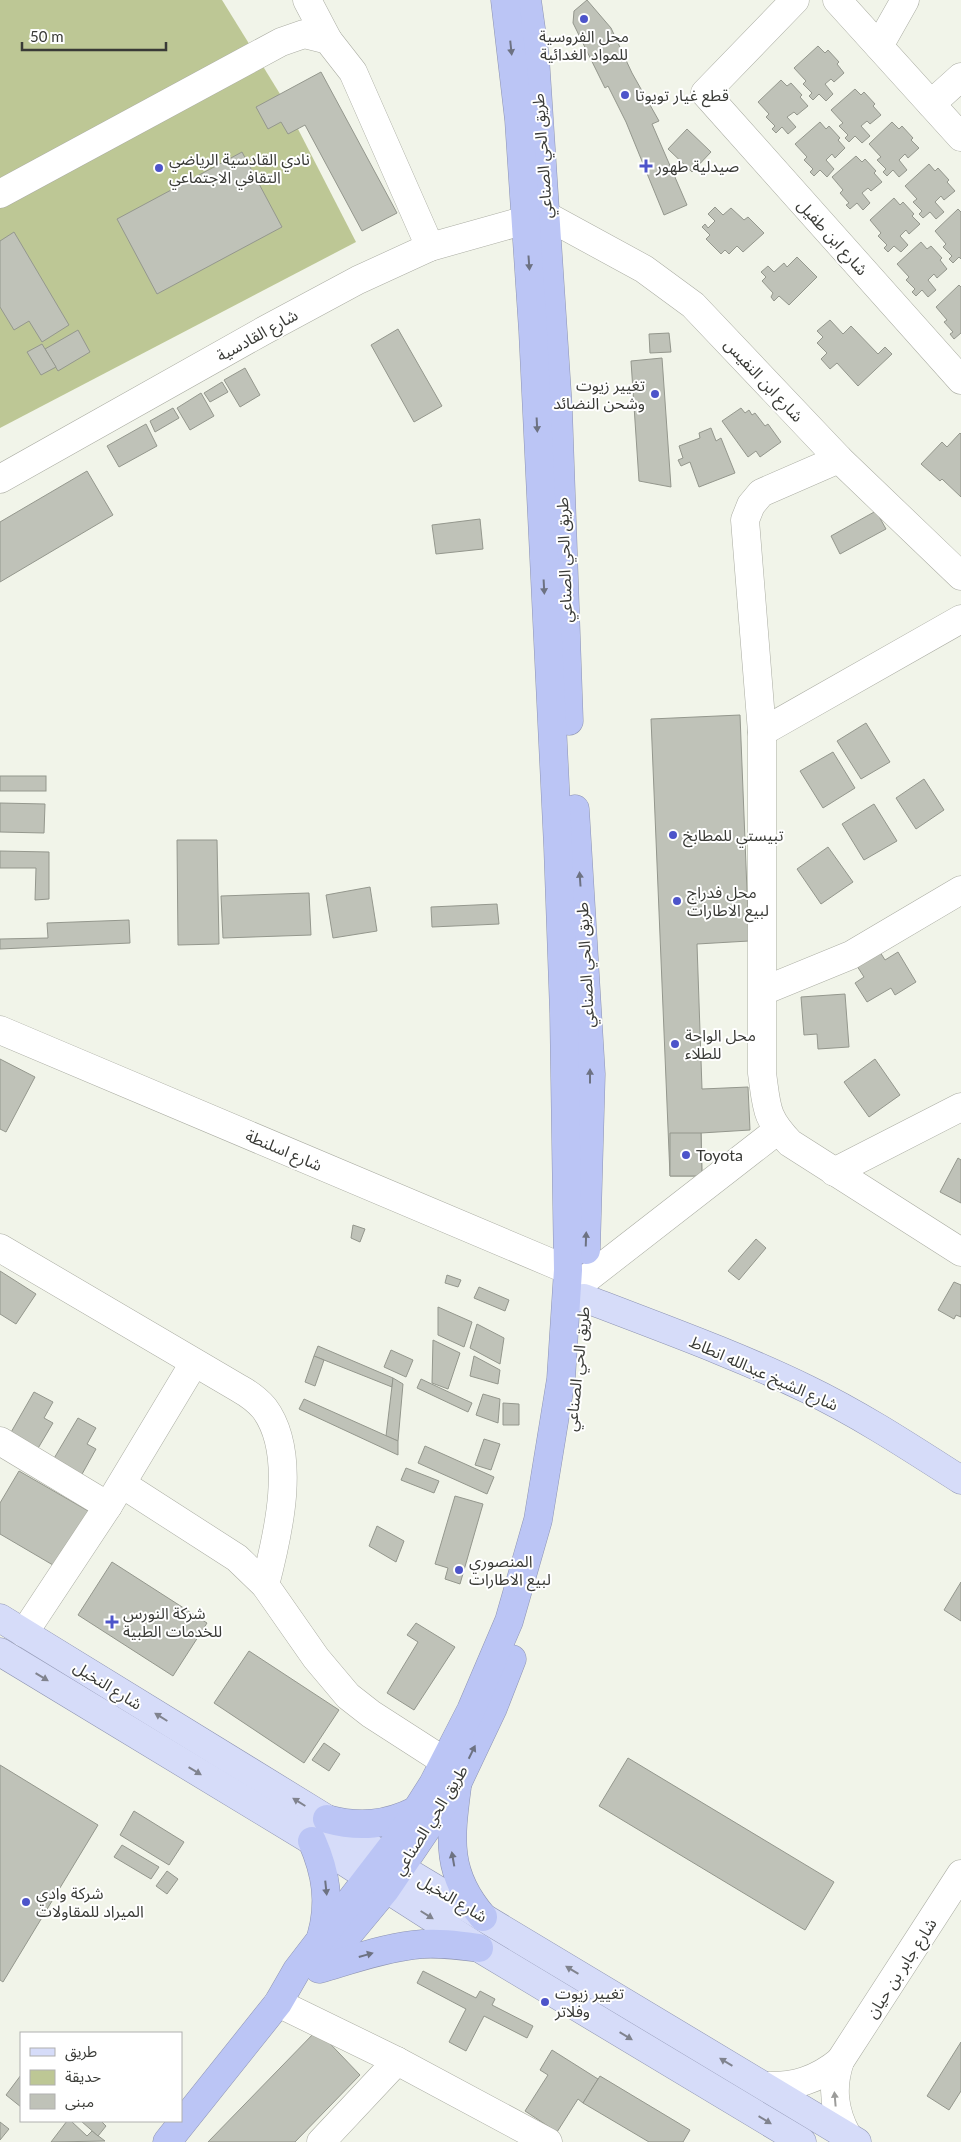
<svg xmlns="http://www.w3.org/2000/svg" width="961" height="2142" viewBox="0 0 961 2142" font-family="Lato,'Noto Sans Arabic',sans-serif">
  <rect width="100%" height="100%" fill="#f1f4e9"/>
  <polygon fill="#bdc795" points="0,0 222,0 280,94 356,242 0,428"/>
  <g fill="#bfc2b8" stroke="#94978d">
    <polygon points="587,0 611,28 632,73 659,121 652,124 687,205 664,215 626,122 608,86 605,88 573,23 574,11"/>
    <polygon points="818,46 825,53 828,50 839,62 837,64 844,73 834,82 831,79 825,84 833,94 826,101 819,94 813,100 809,96 812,93 803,84 806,81 794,68"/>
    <polygon points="321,72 397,213 362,231 305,125 288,134 281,122 268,129 256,107"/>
    <polygon points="781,80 787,86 791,83 802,95 800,97 808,106 797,115 794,112 787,117 796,127 788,134 782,127 776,133 772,129 775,126 766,117 769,114 758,102"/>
    <polygon points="855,89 861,95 864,92 875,104 873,106 881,115 870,124 867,121 861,126 870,136 862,143 855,136 849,142 845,138 848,135 839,126 843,123 831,110"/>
    <polygon points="820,122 826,129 829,126 840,138 838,140 845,148 835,158 832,154 826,160 834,169 827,177 820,170 814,176 810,172 813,169 804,160 807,157 795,144"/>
    <polygon points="892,122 899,129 902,126 913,138 911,140 919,148 908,158 905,154 899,160 907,170 899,177 893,170 887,176 883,172 886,169 877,160 881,157 869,144"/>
    <polygon points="687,129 711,152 692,172 668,149"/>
    <polygon points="242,152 282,227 157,294 117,219"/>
    <polygon points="856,156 862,162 865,159 876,171 874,173 882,182 871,191 868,188 862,193 870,203 863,210 857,203 850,209 846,205 849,203 840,193 843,190 832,177"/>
    <polygon points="929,164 935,171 938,168 949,180 947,182 955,191 944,200 941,196 935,202 944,212 936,219 930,212 923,218 919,214 922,211 913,202 917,199 905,186"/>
    <polygon points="894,198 900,205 903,202 914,214 912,216 920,224 909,234 906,230 900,236 908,245 901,252 894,246 888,252 884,248 887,245 878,236 881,233 870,220"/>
    <polygon points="715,207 723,215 731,208 744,220 748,217 764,233 743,252 737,246 729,254 725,250 721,254 706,239 710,235 702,227 705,224 708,228 715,221 708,214"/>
    <polygon points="958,209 961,212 961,259 959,257 953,263 949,259 952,256 943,247 946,244 935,231"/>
    <polygon points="14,232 69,325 42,342 29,321 14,330 0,307 0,241"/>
    <polygon points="921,242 927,249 931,246 942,258 940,260 947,269 937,278 934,274 928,280 936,290 928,297 922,290 916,296 912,292 915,289 906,280 909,277 897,264"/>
    <polygon points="797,257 817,277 789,305 779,296 774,301 771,297 773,293 762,281 766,277 761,272 768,266 774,272 784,263 787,267"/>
    <polygon points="959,285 961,287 961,333 954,339 950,334 953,332 944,322 947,320 936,307"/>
    <polygon points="830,320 843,334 851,326 878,354 885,347 892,354 858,386 837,363 830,369 821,359 827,353 817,343 823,337 817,331"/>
    <polygon points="398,329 442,406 414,422 371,345"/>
    <polygon points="78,330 90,352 58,371 45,349"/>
    <polygon points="669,333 671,352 650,353 649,334"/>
    <polygon points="42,344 56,367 41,375 27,352"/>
    <polygon points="662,358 671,487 639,481 631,361"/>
    <polygon points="245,368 260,395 240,407 224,380"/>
    <polygon points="222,382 228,392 210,402 204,393"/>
    <polygon points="201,393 214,416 190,430 177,408"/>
    <polygon points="173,408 179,418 155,432 150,421"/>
    <polygon points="741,408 745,413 749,410 752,415 755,413 765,426 768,424 781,442 760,457 756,451 748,457 722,421"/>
    <polygon points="146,424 157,446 119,467 107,446"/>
    <polygon points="711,428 716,441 721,438 735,473 699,487 690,462 681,466 678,460 683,458 679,446 700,438 699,433"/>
    <polygon points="960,433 961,434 961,497 942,479 940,481 921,464 942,442 947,447"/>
    <polygon points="87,471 113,515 0,582 0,522"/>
    <polygon points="876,511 886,529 840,554 831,536"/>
    <polygon points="480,519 483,549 436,554 432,525"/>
    <polygon points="740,715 749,941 697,944 702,1089 748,1087 750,1130 701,1133 702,1176 670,1176 651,719"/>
    <polygon points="866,723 890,762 861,779 837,741"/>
    <polygon points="833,752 855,788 823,808 800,771"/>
    <rect x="0" y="776" width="46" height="15"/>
    <polygon points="924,779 944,810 916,829 896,798"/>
    <polygon points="0,803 45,804 44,833 0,832"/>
    <polygon points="874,804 897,841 864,860 842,824"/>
    <polygon points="177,840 217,840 219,944 178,945"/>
    <polygon points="828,847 853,882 821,904 797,869"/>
    <polygon points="0,851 49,852 49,899 35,900 36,868 0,868"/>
    <polygon points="370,887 377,931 333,938 326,895"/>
    <polygon points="309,893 311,935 223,938 221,896"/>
    <polygon points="497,904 499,924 432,927 431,907"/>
    <polygon points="129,920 130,943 0,949 0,939 48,938 47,923"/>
    <polygon points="880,952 885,960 898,952 916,982 895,995 891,988 867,1002 855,983 864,977 857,966"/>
    <polygon points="845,994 849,1047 818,1049 817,1034 804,1035 801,997"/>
    <polygon points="0,1059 35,1077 6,1132 0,1129"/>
    <polygon points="875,1059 900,1095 869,1117 844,1082"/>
    <polygon points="670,1133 701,1133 702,1176 670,1176"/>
    <polygon points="958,1158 961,1160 961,1203 940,1192"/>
    <polygon points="353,1225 365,1229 360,1242 351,1238"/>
    <polygon points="756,1239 766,1248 739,1280 728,1271"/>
    <polygon points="0,1271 36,1294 16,1324 0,1314"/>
    <polygon points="447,1275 461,1280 458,1287 445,1283"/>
    <polygon points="954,1282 961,1285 961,1317 956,1315 954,1319 938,1310"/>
    <polygon points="479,1287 509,1300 505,1311 474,1298"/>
    <polygon points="438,1307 472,1322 464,1347 438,1335"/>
    <polygon points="477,1324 504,1338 500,1364 470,1348"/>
    <polygon points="433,1340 460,1353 448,1389 432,1383"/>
    <polygon points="318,1346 393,1378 392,1387 314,1356"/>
    <polygon points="391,1350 413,1360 406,1377 384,1367"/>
    <polygon points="314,1356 324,1360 315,1386 305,1382"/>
    <polygon points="474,1356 500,1370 498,1384 470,1376"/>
    <polygon points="393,1378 403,1384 398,1441 386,1436"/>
    <polygon points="421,1379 472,1403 468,1412 417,1388"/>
    <polygon points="34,1392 53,1402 44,1418 53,1423 37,1450 10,1434"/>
    <polygon points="483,1394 500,1399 498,1423 476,1415"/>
    <polygon points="304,1399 398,1441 398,1455 299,1409"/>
    <polygon points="503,1403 519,1404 519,1425 503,1425"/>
    <polygon points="78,1418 96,1428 87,1444 96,1449 81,1476 53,1460"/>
    <polygon points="484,1439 500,1444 491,1470 475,1465"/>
    <polygon points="425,1446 494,1477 487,1494 418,1463"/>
    <polygon points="406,1468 439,1481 434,1493 401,1480"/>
    <polygon points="19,1471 90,1512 58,1568 0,1534 0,1503"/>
    <polygon points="455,1496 483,1504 460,1584 445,1579 448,1568 435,1564"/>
    <polygon points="377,1526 404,1541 396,1562 369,1546"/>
    <polygon points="112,1562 207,1623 173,1676 78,1615"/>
    <polygon points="961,1582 961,1621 944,1610"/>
    <polygon points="416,1623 455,1647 414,1710 387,1693 418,1642 407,1635"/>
    <polygon points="249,1651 339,1710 304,1763 214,1703"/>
    <polygon points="324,1743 340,1754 329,1771 312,1760"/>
    <polygon points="628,1758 834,1882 805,1930 599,1806"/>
    <polygon points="0,1765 98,1825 3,1982 0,1980"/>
    <polygon points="134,1811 184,1842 169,1865 120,1835"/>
    <polygon points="122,1845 159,1867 151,1879 114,1857"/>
    <polygon points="167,1871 178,1879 167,1894 156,1886"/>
    <polygon points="423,1971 476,1998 480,1991 495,1999 492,2005 533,2026 527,2038 484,2016 466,2051 449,2042 466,2009 417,1983"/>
    <polygon points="317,2030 360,2075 295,2142 208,2142"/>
    <polygon points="961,2042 961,2091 949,2110 927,2096"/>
    <polygon points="552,2050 598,2079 583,2103 578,2099 557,2132 525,2111 548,2075 540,2070"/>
    <polygon points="21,2075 21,2107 6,2095"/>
    <polygon points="600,2076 690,2130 683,2142 649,2142 583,2103"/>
    <polygon points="67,2121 71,2121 87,2136 92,2131 105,2141 51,2142"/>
    <polygon points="81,2121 101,2121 106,2126 98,2136"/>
    <polygon points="0,2122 9,2129 0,2140"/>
  </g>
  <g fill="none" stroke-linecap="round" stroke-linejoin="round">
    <g stroke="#abada3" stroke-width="29">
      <g id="minor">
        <polyline points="307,0 328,40"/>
        <polyline points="795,0 705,93 961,380"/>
        <polyline points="837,0 961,137"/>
        <polyline points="879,46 905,0"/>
        <polyline points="931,104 961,77"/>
        <polyline points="0,194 281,42 304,34 328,40 353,72 430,247"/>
        <polyline points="545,215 644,269 693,305 839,459 961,576"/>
        <path d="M839 459 761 493 751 505 745 520 762 732V1073C767 1108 765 1117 790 1143L961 1252"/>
        <polyline points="0,479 265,330 358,280 430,247 526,220"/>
        <polyline points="762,732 961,619"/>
        <polyline points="763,991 851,955 961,890"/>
        <polyline points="0,1030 568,1270"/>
        <polyline points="834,1172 961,1107"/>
        <path d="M0 1248 240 1389C249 1394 257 1400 264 1408 298 1453 278 1535 265 1585"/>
        <polyline points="585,1280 778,1130"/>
        <polyline points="0,1441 108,1506"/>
        <polyline points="122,1484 237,1558 265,1585 316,1658 348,1696 371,1714 444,1761"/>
        <polyline points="24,1633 108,1506 194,1363"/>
        <polyline points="278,2003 397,2061 548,2142"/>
        <path d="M765 2086C794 2087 817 2080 840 2061"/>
        <path d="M847 2135C834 2111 831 2088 840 2061L961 1874"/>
        <polyline points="321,2142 397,2061"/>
      </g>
    </g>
    <g stroke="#8e94b2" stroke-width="29">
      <g id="major">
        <path d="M584 1298C659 1327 735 1354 807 1389 861 1415 911 1448 961 1480"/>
        <polyline points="0,1618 327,1819 401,1868 857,2142"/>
        <polyline points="0,1652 312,1841 479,1948 802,2142"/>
      </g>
    </g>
    <g stroke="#8e94b2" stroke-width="29">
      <g id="highway">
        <polyline points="527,0 535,57 558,408 569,721"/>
        <polyline points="575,809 591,1074 586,1250"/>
        <path d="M457 1787C450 1840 446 1874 483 1917"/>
        <path d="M327 1819C360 1828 387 1825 417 1810"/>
        <path d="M312 1841C326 1873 331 1903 321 1937"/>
        <polyline points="337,1948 386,1889 457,1784 493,1708 512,1659"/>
        <path d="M319 1969C350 1960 381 1949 413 1945 435 1942 458 1945 479 1948"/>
        <polyline points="167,2142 278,2003 297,1970 400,1836 433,1784 471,1710 509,1621 538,1520 561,1379 568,1270 564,1013 558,847 533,331 519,120 505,0"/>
      </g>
    </g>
    <use href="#minor" stroke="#fff" stroke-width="28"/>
    <use href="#major" stroke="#d6dcf9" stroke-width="28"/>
    <use href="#highway" stroke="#bbc5f5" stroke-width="28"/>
  </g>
  <defs><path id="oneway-solid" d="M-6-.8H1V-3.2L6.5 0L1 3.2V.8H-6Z" transform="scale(1.25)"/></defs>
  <g fill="#6d7282">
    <use href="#oneway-solid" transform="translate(511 48) rotate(84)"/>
    <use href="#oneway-solid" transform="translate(529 263) rotate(86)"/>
    <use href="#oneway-solid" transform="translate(537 425) rotate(87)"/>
    <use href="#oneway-solid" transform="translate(544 587) rotate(87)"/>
    <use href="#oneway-solid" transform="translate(580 879) rotate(-94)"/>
    <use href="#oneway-solid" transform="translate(590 1076) rotate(-90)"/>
    <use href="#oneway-solid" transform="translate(586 1239) rotate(-88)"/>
    <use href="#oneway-solid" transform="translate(472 1752) rotate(-64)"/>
    <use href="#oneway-solid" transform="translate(453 1859) rotate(-100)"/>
    <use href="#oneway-solid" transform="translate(326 1888) rotate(84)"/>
    <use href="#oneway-solid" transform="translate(366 1955) rotate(-16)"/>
  </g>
  <g fill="#80838e">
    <use href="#oneway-solid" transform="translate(42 1677) rotate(31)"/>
    <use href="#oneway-solid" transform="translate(161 1717) rotate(-148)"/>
    <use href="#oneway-solid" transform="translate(195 1771) rotate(31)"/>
    <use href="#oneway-solid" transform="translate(299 1802) rotate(-148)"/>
    <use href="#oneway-solid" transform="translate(427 1915) rotate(32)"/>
    <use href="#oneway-solid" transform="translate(572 1970) rotate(-149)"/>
    <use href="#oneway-solid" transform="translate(626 2036) rotate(31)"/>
    <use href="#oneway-solid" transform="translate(726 2062) rotate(-149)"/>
    <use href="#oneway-solid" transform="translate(765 2120) rotate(31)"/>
  </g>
  <use fill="#9c9c9a" href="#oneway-solid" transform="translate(835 2099) rotate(-95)"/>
  <g fill="#4d54ca" stroke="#fff" stroke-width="2">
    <circle cx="584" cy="19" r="5"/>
    <circle cx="625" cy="95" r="5"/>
    <path d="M643.5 158.5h5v5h5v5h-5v5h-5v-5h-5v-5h5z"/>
    <circle cx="159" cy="168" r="5"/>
    <circle cx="655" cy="394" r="5"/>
    <circle cx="673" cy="835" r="5"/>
    <circle cx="677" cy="901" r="5"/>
    <circle cx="675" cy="1044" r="5"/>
    <circle cx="686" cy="1155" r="5"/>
    <circle cx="459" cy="1570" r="5"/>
    <path d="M109.5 1614.5h5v5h5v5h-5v5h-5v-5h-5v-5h5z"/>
    <circle cx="26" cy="1902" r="5"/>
    <circle cx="545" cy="2002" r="5"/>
  </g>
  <g text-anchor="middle" stroke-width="4" stroke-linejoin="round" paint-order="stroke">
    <g font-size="16" fill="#393a36" stroke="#fff" text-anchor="start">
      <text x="584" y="42" text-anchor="middle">محل الفروسية<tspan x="584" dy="18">للمواد الغدائية</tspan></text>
      <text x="635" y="101">قطع غيار تويوتا</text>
      <text x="169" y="165">نادي القادسية الرياضي<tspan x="169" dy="18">التقافي الاجتماعي</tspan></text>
      <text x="656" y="172">صيدلية طهور</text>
      <text x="645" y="391" text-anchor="end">تغيير زيوت<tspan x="645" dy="18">وشحن النضائد</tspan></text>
      <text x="683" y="841">تبيستي للمطابخ</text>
      <text x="687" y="898">محل فدراج<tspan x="687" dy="18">لبيع الاطارات</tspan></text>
      <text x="685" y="1041">محل الواحة<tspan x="685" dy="18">للطلاء</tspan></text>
      <text x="696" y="1161">Toyota</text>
      <text x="469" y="1567">المنصوري<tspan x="469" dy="18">لبيع الاطارات</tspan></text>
      <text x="123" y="1619">شركة النورس<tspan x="123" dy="18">للخدمات الطبية</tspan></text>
      <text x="36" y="1899">شركة وادي<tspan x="36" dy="18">الميراد للمقاولات</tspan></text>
      <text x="555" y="1999">تغيير زيوت<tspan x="555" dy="18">وفلاتر</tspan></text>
    </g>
    <g font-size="16" fill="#393a36" stroke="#fff">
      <text transform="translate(542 156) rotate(-94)" y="6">طريق الحي الصناعي</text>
      <text transform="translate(833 237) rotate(48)" y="6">شارع ابن طفيل</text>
      <text transform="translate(257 335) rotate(-29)" y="6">شارع القادسية</text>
      <text transform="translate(764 380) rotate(47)" y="6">شارع ابن النفيس</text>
      <text transform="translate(564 560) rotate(-92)" y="6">طريق الحي الصناعي</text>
      <text transform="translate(585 965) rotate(-93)" y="6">طريق الحي الصناعي</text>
      <text transform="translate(284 1150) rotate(23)" y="6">شارع اسلنطة</text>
      <text transform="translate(577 1369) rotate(-84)" y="6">طريق الحي الصناعي</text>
      <text transform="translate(764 1373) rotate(24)" y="6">شارع الشيخ عبدالله انطاط</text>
      <text transform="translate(108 1685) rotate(32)" y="6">شارع النخيل</text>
      <text transform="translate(430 1820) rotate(-58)" y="6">طريق الحي الصناعي</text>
      <text transform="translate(453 1898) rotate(31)" y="6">شارع النخيل</text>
      <text transform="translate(901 1968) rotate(-57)" y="6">شارع جابر بن حيان</text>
    </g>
  </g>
  <rect x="20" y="2032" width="162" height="90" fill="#ffffff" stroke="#b0b0af"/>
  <rect x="30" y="2048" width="25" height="8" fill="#d6dcf9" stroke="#b0b0af"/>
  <text x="65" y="2057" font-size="15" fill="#393a36">طريق</text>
  <rect x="30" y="2070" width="25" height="15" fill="#bdc795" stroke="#b0b0af"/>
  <text x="65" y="2082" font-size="15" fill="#393a36">حديقة</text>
  <rect x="30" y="2094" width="25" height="15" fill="#bfc2b8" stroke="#b0b0af"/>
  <text x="65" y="2107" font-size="15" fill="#393a36">مبنى</text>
  <path d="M22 42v8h144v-8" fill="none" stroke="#393a36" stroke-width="2.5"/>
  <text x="30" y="42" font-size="15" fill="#393a36" stroke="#ffffff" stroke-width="4" paint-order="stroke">50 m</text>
</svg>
